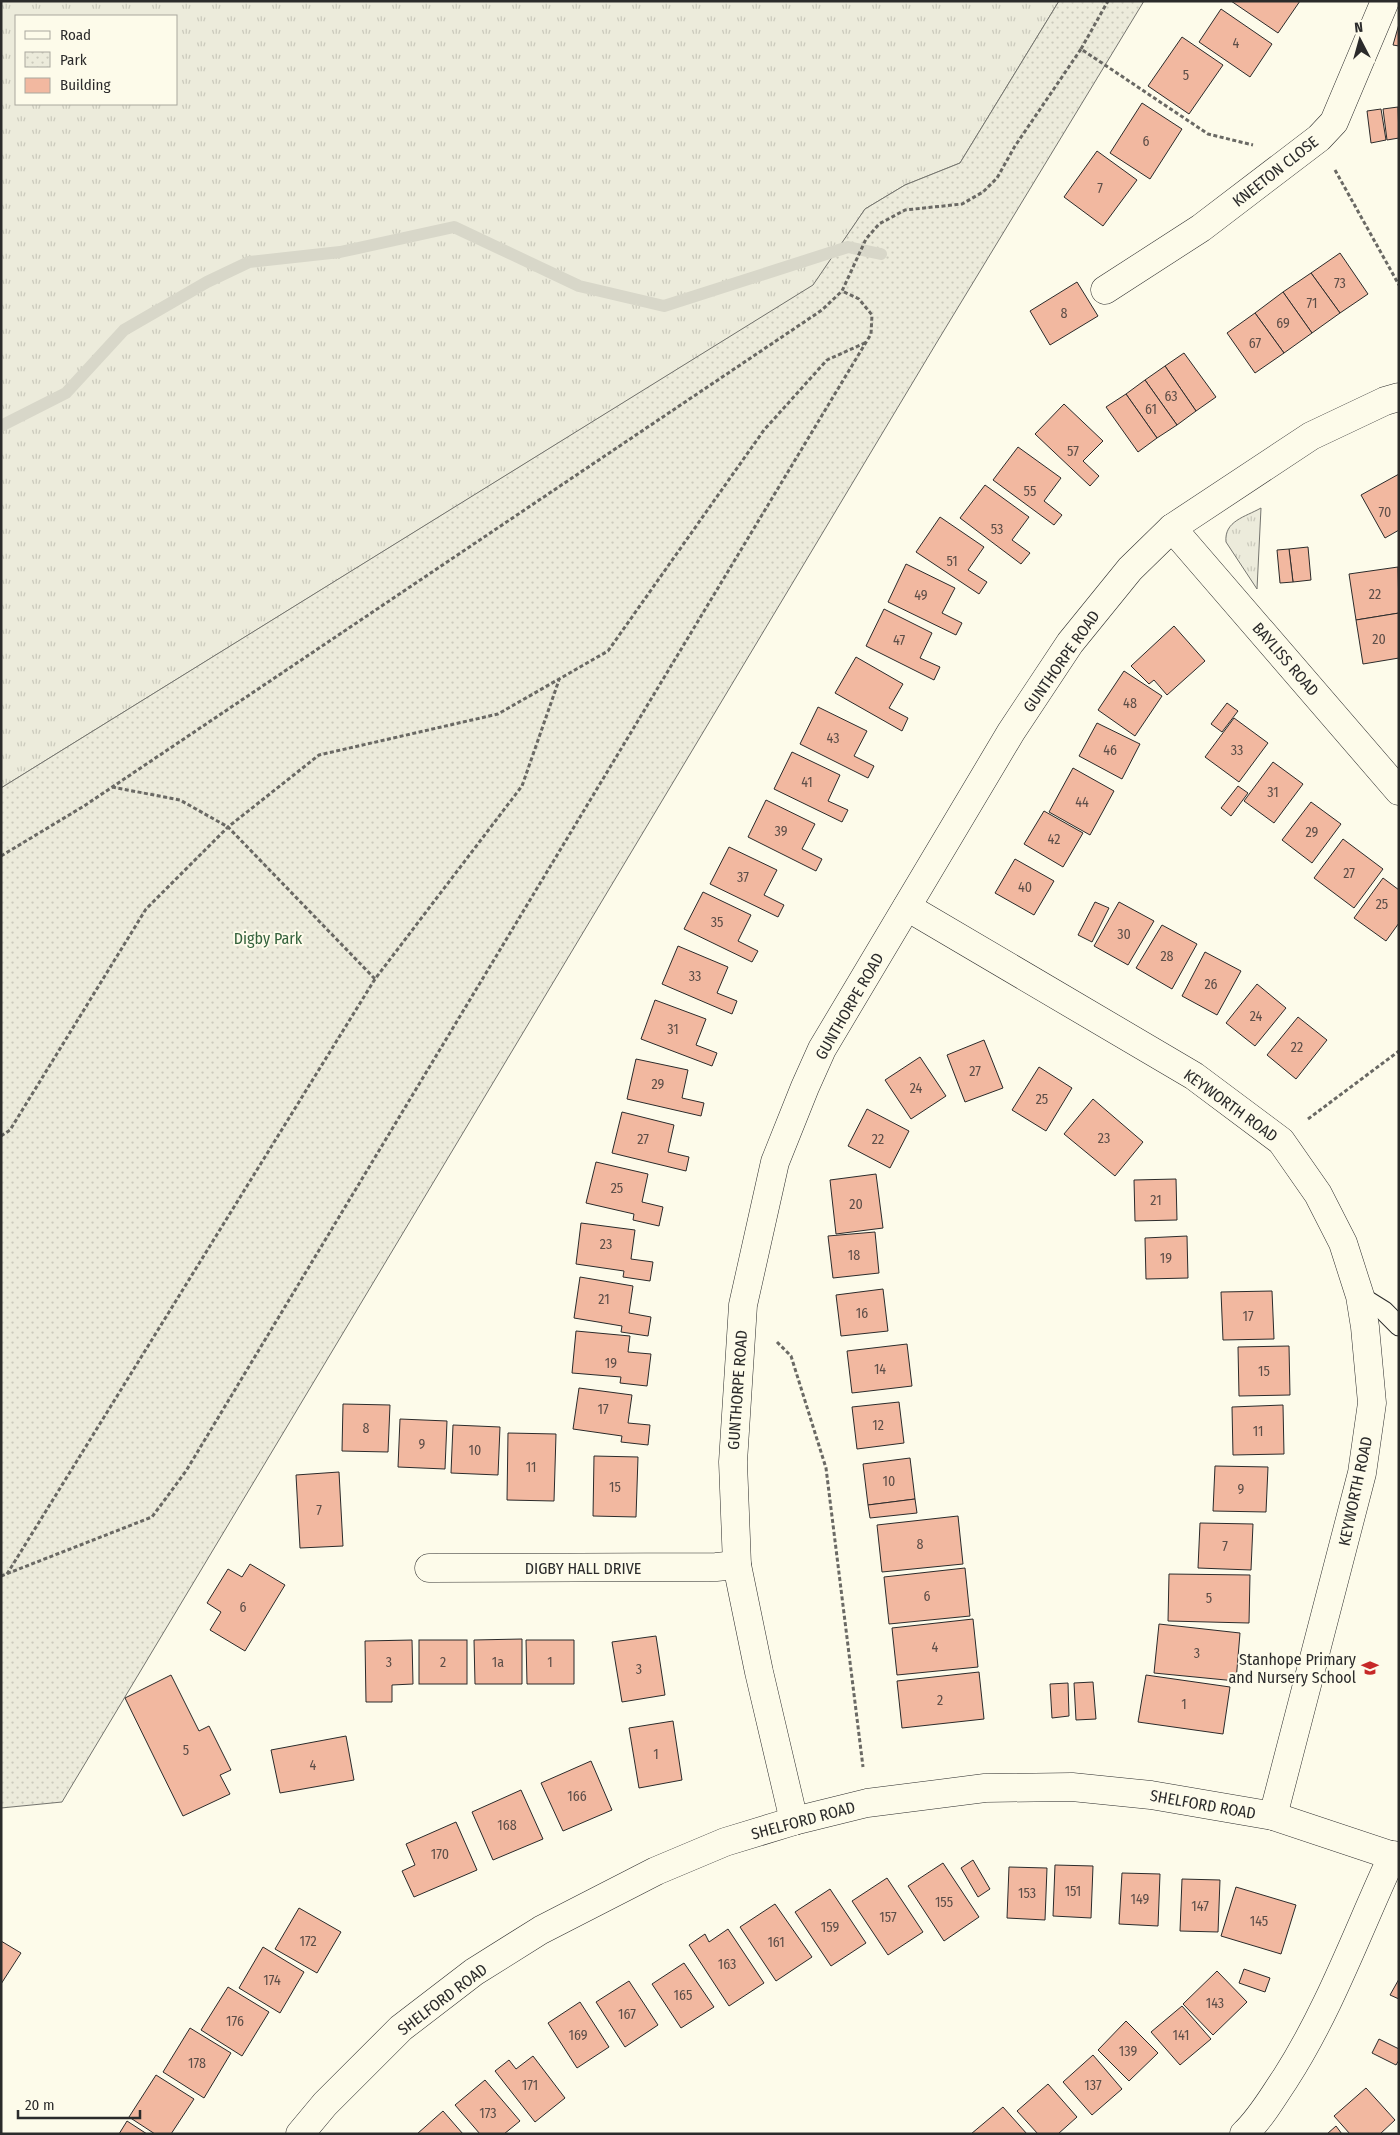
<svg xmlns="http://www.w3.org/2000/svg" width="1400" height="2135" viewBox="0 0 1400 2135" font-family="'Fira Sans Condensed',sans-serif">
  <defs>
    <pattern id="grass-tufts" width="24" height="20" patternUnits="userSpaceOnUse" patternTransform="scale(1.25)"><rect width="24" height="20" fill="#ecebdb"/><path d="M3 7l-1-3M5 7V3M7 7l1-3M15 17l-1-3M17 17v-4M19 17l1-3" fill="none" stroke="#cbcabc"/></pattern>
    <pattern id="park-dots" width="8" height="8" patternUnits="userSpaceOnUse" patternTransform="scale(1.25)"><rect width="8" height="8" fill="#ecebdb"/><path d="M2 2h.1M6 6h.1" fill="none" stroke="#cbcabc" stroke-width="1.8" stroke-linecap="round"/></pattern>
  </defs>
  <rect width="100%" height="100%" fill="#fdfbea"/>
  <g fill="url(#grass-tufts)" stroke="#74746e" fill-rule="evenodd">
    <path d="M1 1H1059L960 163 905 185 865 209 814 285 1 788ZM16 16H176V104H16Z"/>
    <path d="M1261 508 1257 589 1226 542C1224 521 1245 517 1261 508Z"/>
  </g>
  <polygon fill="url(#park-dots)" stroke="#74746e" points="1059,1 1144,1 937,342 62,1802 1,1808 1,788 813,285 865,209 905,185 960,163"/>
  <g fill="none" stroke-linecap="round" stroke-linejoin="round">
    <polyline stroke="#d8d7c9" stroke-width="12" points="1,426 66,393 124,330 207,282 249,262 340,252 454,227 579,286 664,306 848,247 881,254"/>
  </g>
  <g fill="#f2b8a0" stroke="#2b2b2b">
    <polygon points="1231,1 1300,1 1278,33"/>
    <polygon points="1221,9 1272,44 1250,77 1199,42"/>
    <polygon points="1399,24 1399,46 1393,45"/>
    <polygon points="1182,37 1223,65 1189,114 1148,86"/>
    <polygon points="1142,103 1182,129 1150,179 1110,153"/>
    <polygon points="1398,107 1399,138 1387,140 1383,109"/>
    <polygon points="1381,109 1386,140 1371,143 1367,111"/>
    <polygon points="1097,151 1137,180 1103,226 1064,197"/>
    <polygon points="1340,253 1368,294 1340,313 1311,273"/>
    <polygon points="1311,273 1340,313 1312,333 1283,292"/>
    <polygon points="1077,282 1098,316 1050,345 1030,311"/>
    <polygon points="1283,292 1312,333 1284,353 1255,313"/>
    <polygon points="1255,313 1284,353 1255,373 1227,333"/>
    <polygon points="1184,353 1216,397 1196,411 1165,366"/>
    <polygon points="1165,366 1196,411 1177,425 1145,380"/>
    <polygon points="1145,380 1177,425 1157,438 1126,394"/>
    <polygon points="1126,394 1157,438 1138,452 1106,407"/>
    <polygon points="1064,404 1103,441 1083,461 1099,476 1090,486 1035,434"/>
    <polygon points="1018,447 1061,478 1044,501 1062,515 1054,525 993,480"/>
    <polygon points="1399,474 1399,530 1385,538 1361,495"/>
    <polygon points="985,485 1029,517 1012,540 1030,553 1021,564 960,518"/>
    <polygon points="940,517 984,547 968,570 987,582 979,594 916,552"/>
    <polygon points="1308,547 1311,580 1293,582 1289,549"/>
    <polygon points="1289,549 1293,582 1280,583 1277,550"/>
    <polygon points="906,564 955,588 942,613 962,623 956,635 888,602"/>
    <polygon points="1398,567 1399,613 1356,620 1349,574"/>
    <polygon points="884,609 932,633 920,658 940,667 934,680 866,646"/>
    <polygon points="1399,613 1399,658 1363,664 1356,620"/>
    <polygon points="1174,626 1205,661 1167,695 1154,680 1149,684 1131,666"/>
    <polygon points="856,657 903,684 889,708 908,718 902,731 835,693"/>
    <polygon points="1124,671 1162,696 1135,736 1098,710"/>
    <polygon points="1227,703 1238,711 1222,732 1211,724"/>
    <polygon points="818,707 867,731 854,756 874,766 868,778 800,744"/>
    <polygon points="1234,718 1268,743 1239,782 1205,757"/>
    <polygon points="1097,723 1140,744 1122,779 1079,756"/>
    <polygon points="792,752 840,775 828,801 848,810 842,822 774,789"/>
    <polygon points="1273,762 1303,784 1274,823 1244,801"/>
    <polygon points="1073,768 1114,791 1090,835 1049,812"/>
    <polygon points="1238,786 1248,793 1231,816 1221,808"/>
    <polygon points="766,800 815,824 802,849 822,859 816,871 748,837"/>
    <polygon points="1311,802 1341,824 1312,863 1282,840"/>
    <polygon points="1044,811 1083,833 1063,867 1024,844"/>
    <polygon points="1343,839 1383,869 1354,908 1314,878"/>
    <polygon points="729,847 777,870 764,895 784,905 778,917 710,884"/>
    <polygon points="1015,859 1054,881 1034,915 995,893"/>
    <polygon points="1383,878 1399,890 1399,923 1386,941 1354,918"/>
    <polygon points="703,892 751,915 738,941 758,951 752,962 684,929"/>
    <polygon points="1095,902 1109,908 1092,942 1078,935"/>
    <polygon points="1119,902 1154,921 1128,965 1094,946"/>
    <polygon points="1162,925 1197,944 1172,989 1136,968"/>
    <polygon points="678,946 728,967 717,993 737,1001 732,1014 662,984"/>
    <polygon points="1205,952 1241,971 1217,1015 1182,996"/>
    <polygon points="1257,984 1286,1008 1255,1046 1226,1023"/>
    <polygon points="655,1000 706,1019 696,1045 717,1053 712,1066 641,1039"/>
    <polygon points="1298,1017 1327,1040 1296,1079 1267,1055"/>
    <polygon points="984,1040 1003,1088 965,1102 947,1055"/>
    <polygon points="920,1057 946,1096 911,1119 885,1080"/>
    <polygon points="636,1059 688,1070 682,1098 704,1103 701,1116 627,1099"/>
    <polygon points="1039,1067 1072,1088 1046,1131 1012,1110"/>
    <polygon points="1093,1099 1143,1142 1115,1176 1064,1134"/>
    <polygon points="867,1109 909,1131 890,1168 848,1146"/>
    <polygon points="622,1112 674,1125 668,1152 689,1157 686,1171 612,1153"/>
    <polygon points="596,1162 648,1174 642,1202 663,1207 659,1226 633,1220 634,1214 586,1203"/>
    <polygon points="876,1174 883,1228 836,1234 830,1180"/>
    <polygon points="1176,1179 1177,1220 1135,1221 1134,1180"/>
    <polygon points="581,1223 635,1230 631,1259 653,1262 650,1281 623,1277 624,1271 576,1264"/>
    <polygon points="875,1232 879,1273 833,1278 828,1236"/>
    <polygon points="1187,1236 1188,1278 1146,1279 1145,1238"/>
    <polygon points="580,1277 633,1286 629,1313 651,1317 648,1336 621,1332 622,1326 574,1318"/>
    <polygon points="883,1289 888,1331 841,1336 836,1295"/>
    <polygon points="1272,1291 1274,1339 1223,1340 1221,1292"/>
    <polygon points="576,1331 630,1336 628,1352 651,1354 647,1386 620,1383 621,1377 572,1373"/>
    <polygon points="907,1344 912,1386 852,1393 847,1351"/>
    <polygon points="1289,1346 1290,1395 1239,1396 1238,1347"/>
    <polygon points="579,1388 632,1395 628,1423 650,1425 648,1445 621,1442 622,1436 573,1429"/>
    <polygon points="899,1402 904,1443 857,1449 852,1407"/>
    <polygon points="343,1404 390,1405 388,1452 342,1451"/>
    <polygon points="1283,1405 1284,1454 1233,1455 1232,1407"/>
    <polygon points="400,1419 447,1421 445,1469 398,1467"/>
    <polygon points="453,1425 500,1427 498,1475 451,1473"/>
    <polygon points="508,1433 556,1434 554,1501 507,1500"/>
    <polygon points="594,1456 638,1457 636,1517 593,1516"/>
    <polygon points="910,1458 915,1499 868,1505 863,1464"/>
    <polygon points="1215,1466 1268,1467 1266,1512 1213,1511"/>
    <polygon points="339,1472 343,1546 300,1548 296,1475"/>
    <polygon points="915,1499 917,1513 870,1518 868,1505"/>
    <polygon points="958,1516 963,1564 882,1572 877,1525"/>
    <polygon points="1200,1523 1253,1524 1251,1570 1198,1568"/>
    <polygon points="250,1564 285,1585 245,1651 210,1630 221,1612 207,1603 228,1569 242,1577"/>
    <polygon points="965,1568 970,1616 889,1624 884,1577"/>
    <polygon points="1169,1574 1250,1575 1249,1623 1168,1621"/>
    <polygon points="973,1619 978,1667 897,1675 892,1628"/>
    <polygon points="1159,1624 1240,1633 1236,1681 1154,1673"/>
    <polygon points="656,1636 665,1695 622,1702 612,1642"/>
    <polygon points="522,1639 522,1684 475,1684 474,1640"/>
    <polygon points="412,1640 413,1684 392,1685 392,1702 366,1702 365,1641"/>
    <rect x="419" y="1640" width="48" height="44"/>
    <polygon points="526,1640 574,1640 574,1684 527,1684"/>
    <polygon points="979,1672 984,1719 902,1728 897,1681"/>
    <polygon points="171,1675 199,1731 209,1726 231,1770 220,1775 230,1794 183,1816 125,1698"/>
    <polygon points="1146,1675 1230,1687 1223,1734 1138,1722"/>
    <polygon points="1093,1682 1096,1719 1076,1720 1074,1683"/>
    <polygon points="1068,1683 1069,1716 1052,1718 1050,1684"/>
    <polygon points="673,1721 682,1780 639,1788 629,1728"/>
    <polygon points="346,1736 354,1780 280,1793 271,1750"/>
    <polygon points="591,1761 612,1810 563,1831 541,1783"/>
    <polygon points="521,1790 543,1839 493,1860 472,1812"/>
    <polygon points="456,1822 477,1870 414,1897 402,1871 415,1865 406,1844"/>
    <polygon points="973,1860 990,1889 978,1897 961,1868"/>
    <polygon points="943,1863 979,1917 944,1941 908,1886"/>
    <polygon points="1055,1865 1093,1866 1091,1918 1053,1916"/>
    <polygon points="1009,1867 1047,1868 1045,1920 1007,1918"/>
    <polygon points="1122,1873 1160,1874 1158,1926 1119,1924"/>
    <polygon points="887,1878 923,1932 888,1955 852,1901"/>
    <polygon points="1182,1879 1220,1880 1218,1932 1180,1931"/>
    <polygon points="1236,1887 1296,1905 1281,1954 1221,1936"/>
    <polygon points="830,1889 866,1943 831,1966 795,1912"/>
    <polygon points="775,1904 812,1957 776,1981 740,1927"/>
    <polygon points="299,1908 341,1932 317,1973 275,1949"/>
    <polygon points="728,1929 764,1983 729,2006 689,1945 705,1934 709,1942"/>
    <polygon points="1,1941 21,1953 1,1984"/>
    <polygon points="263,1947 304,1972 280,2013 239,1988"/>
    <polygon points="684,1963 714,2007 681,2028 652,1984"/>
    <polygon points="1244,1969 1270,1978 1265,1992 1239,1983"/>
    <polygon points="1217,1971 1247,2002 1213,2035 1183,2004"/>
    <polygon points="1399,1979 1399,1999 1390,1995"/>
    <polygon points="629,1981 658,2025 625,2047 596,2002"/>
    <polygon points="228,1987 269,2012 242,2056 201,2030"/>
    <polygon points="580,2002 609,2047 577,2068 548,2023"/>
    <polygon points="1182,2006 1211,2039 1180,2065 1151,2032"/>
    <polygon points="1126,2021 1158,2053 1129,2081 1098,2050"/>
    <polygon points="190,2028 231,2053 204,2098 163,2072"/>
    <polygon points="1379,2039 1399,2049 1399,2060 1396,2065 1372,2053"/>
    <polygon points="1093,2055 1122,2089 1092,2115 1063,2082"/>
    <polygon points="533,2056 565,2098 535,2122 495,2071 509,2060 516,2069"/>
    <polygon points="156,2075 194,2099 171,2134 155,2134 129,2117"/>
    <polygon points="485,2080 520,2121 504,2134 480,2134 455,2105"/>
    <polygon points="1048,2084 1077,2117 1058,2134 1038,2134 1017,2111"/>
    <polygon points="1366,2088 1395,2120 1380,2134 1350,2134 1334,2116"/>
    <polygon points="1003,2107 1027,2134 971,2134"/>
    <polygon points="443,2111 463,2134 417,2134"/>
    <polygon points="127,2121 147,2134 119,2134"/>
    <polygon points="1336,2126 1342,2134 1327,2134"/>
  </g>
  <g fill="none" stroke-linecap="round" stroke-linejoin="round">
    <g stroke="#2b2b2b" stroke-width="21">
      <polyline id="service" points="1360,1296 1384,1311 1399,1326"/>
    </g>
    <g stroke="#2b2b2b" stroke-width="29">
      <g id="minor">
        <polyline points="1105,290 1201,228 1319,138 1334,122 1385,1"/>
        <polyline points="1172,528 1399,791"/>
        <polyline points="907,907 1194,1076 1281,1141 1318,1194 1343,1243 1360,1296 1365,1327 1372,1403 1362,1473 1273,1816"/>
        <polyline points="429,1568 716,1567 737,1565"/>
        <polyline points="794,1821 759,1672 737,1565 733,1462 743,1305 775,1162 805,1087 822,1049 1011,732 1070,643 1130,569 1172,528 1311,436 1385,401 1399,397"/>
        <polyline points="300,2134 325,2104 401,2028 474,1972 541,1930 656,1871 725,1842 794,1821 867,1803 985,1788 1072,1787 1151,1795 1273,1816 1399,1858"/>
        <path d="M1244 2134C1261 2118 1272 2098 1285 2079 1330 2009 1358 1930 1393 1855"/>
      </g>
    </g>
    <g stroke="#6a6964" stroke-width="3" stroke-dasharray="4 2.5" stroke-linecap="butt">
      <polyline points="1081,49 1108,1"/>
      <polyline points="1335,170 1399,285"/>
      <polyline points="112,787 180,800 228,827 375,979"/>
      <polyline points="1,856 84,806 822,310 842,291 866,239 879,224 905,210 962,204 983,192 997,178 1015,146 1081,49 1208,134 1253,145"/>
      <polyline points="1308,1119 1399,1051"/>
      <polyline points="1,1136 10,1130 146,909 228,827 319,755 498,714 608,651 764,430 827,360 867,342"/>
      <polyline points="777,1342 791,1356 826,1468 863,1767"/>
      <polyline points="7,1574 375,979 522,786 559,680"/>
      <polyline points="1,1576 152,1517 186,1471 871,334 872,315 859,299 842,291"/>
    </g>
    <use href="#service" stroke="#fdfbea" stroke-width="19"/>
    <use href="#minor" stroke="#fdfbea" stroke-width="28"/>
  </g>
  <defs>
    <g id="school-bare" transform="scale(1.35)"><path d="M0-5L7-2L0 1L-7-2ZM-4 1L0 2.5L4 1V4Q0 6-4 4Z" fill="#c62828" stroke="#fdfbea" stroke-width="2.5" paint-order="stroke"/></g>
  </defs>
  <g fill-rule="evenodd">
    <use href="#school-bare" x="1370" y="1668"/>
  </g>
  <g text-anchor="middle" stroke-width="4" stroke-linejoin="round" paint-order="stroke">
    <g font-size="14" fill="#5d4e48">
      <text x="1236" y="48">4</text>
      <text x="1186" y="80">5</text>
      <text x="1146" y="146">6</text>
      <text x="1100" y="193">7</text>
      <text x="1340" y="288">73</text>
      <text x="1312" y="308">71</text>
      <text x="1064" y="318">8</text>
      <text x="1283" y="328">69</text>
      <text x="1255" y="348">67</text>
      <text x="1171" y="401">63</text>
      <text x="1151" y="414">61</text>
      <text x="1073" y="456">57</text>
      <text x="1030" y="496">55</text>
      <text x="1385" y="517">70</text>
      <text x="997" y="534">53</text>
      <text x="952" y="566">51</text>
      <text x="1375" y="599">22</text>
      <text x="921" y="600">49</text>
      <text x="1379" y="644">20</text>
      <text x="899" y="645">47</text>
      <text x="1130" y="708">48</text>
      <text x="833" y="743">43</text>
      <text x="1110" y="755">46</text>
      <text x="1237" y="755">33</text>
      <text x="807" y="787">41</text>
      <text x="1273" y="797">31</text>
      <text x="1082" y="807">44</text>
      <text x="781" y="836">39</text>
      <text x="1312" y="837">29</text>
      <text x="1054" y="844">42</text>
      <text x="1349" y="878">27</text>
      <text x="743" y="882">37</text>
      <text x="1025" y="892">40</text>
      <text x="1382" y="909">25</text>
      <text x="717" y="927">35</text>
      <text x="1124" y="939">30</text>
      <text x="1167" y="961">28</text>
      <text x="695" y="981">33</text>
      <text x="1211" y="989">26</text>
      <text x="1256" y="1021">24</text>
      <text x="673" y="1034">31</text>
      <text x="1297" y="1052">22</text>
      <text x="975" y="1076">27</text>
      <text x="658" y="1089">29</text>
      <text x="916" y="1093">24</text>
      <text x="1042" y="1104">25</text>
      <text x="1104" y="1143">23</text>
      <text x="643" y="1144">27</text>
      <text x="878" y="1144">22</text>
      <text x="617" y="1193">25</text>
      <text x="1156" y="1205">21</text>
      <text x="856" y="1209">20</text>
      <text x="606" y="1249">23</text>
      <text x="854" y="1260">18</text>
      <text x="1166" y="1263">19</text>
      <text x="604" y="1304">21</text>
      <text x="862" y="1318">16</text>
      <text x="1248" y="1321">17</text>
      <text x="611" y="1368">19</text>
      <text x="880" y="1374">14</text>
      <text x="1264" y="1376">15</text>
      <text x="603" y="1414">17</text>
      <text x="878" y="1430">12</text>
      <text x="366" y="1433">8</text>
      <text x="1258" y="1436">11</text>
      <text x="422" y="1449">9</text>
      <text x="475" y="1455">10</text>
      <text x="531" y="1472">11</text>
      <text x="889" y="1486">10</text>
      <text x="615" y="1492">15</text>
      <text x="1241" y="1494">9</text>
      <text x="319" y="1515">7</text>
      <text x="920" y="1549">8</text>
      <text x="1225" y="1551">7</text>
      <text x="927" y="1601">6</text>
      <text x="1209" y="1603">5</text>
      <text x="243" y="1612">6</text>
      <text x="935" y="1652">4</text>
      <text x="1197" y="1658">3</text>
      <text x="389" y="1667">3</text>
      <text x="443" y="1667">2</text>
      <text x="498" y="1667">1a</text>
      <text x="550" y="1667">1</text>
      <text x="639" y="1674">3</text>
      <text x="940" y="1705">2</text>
      <text x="1184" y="1709">1</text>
      <text x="186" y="1755">5</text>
      <text x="656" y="1759">1</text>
      <text x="313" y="1770">4</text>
      <text x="577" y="1801">166</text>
      <text x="507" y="1830">168</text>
      <text x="440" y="1859">170</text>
      <text x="1073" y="1896">151</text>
      <text x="1027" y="1898">153</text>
      <text x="1140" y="1904">149</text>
      <text x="944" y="1907">155</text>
      <text x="1200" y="1911">147</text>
      <text x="888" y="1922">157</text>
      <text x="1259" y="1926">145</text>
      <text x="830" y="1932">159</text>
      <text x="308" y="1946">172</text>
      <text x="776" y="1947">161</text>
      <text x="727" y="1969">163</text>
      <text x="272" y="1985">174</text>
      <text x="683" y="2000">165</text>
      <text x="1215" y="2008">143</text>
      <text x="627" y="2019">167</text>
      <text x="235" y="2026">176</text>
      <text x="578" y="2040">169</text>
      <text x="1181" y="2040">141</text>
      <text x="1128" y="2056">139</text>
      <text x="197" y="2068">178</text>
      <text x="530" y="2090">171</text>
      <text x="1093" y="2090">137</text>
      <text x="488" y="2118">173</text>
    </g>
    <g font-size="16" fill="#2b2b2b" stroke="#fdfbea">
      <text transform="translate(1275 171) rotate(-38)" y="6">KNEETON CLOSE</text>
      <text transform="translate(1286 659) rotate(49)" y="6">BAYLISS ROAD</text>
      <text transform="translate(1061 661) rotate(-55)" y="6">GUNTHORPE ROAD</text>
      <text transform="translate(849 1006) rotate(-60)" y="6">GUNTHORPE ROAD</text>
      <text transform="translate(1231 1105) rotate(36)" y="6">KEYWORTH ROAD</text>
      <text transform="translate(737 1390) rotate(-86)" y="6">GUNTHORPE ROAD</text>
      <text transform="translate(1355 1491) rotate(-78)" y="6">KEYWORTH ROAD</text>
      <text x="583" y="1574">DIGBY HALL DRIVE</text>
      <text transform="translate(1203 1804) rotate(10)" y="6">SHELFORD ROAD</text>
      <text transform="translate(803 1820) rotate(-15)" y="6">SHELFORD ROAD</text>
      <text transform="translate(442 1999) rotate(-37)" y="6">SHELFORD ROAD</text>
    </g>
    <g font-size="16" fill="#34623c" stroke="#fdfbea">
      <text x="268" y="944">Digby Park</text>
    </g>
    <g font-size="16" fill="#2b2b2b" stroke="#fdfbea" text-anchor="end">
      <text x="1356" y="1665">Stanhope Primary<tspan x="1356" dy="18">and Nursery School</tspan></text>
    </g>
  </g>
  <rect width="1400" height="2135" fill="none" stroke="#2b2b2b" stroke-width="5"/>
  <rect x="15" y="15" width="162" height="90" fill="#fdfbea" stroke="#a9a89e"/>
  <rect x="25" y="31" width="25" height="8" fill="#fdfbea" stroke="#a9a89e"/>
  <text x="60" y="40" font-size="15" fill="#2b2b2b">Road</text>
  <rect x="25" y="52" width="25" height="15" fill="url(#park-dots)" stroke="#a9a89e"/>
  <text x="60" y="65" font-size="15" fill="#2b2b2b">Park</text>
  <rect x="25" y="78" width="25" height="15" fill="#f2b8a0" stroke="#a9a89e"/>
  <text x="60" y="90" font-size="15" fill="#2b2b2b">Building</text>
  <g transform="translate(1360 40) rotate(354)" stroke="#fdfbea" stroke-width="4" paint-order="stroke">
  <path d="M0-4L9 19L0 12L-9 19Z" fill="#2b2b2b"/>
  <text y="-8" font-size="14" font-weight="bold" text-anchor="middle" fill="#2b2b2b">N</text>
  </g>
  <path d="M18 2110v8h122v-8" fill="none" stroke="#2b2b2b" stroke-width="2.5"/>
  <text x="25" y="2110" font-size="15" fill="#2b2b2b" stroke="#fdfbea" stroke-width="4" paint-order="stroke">20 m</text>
</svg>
